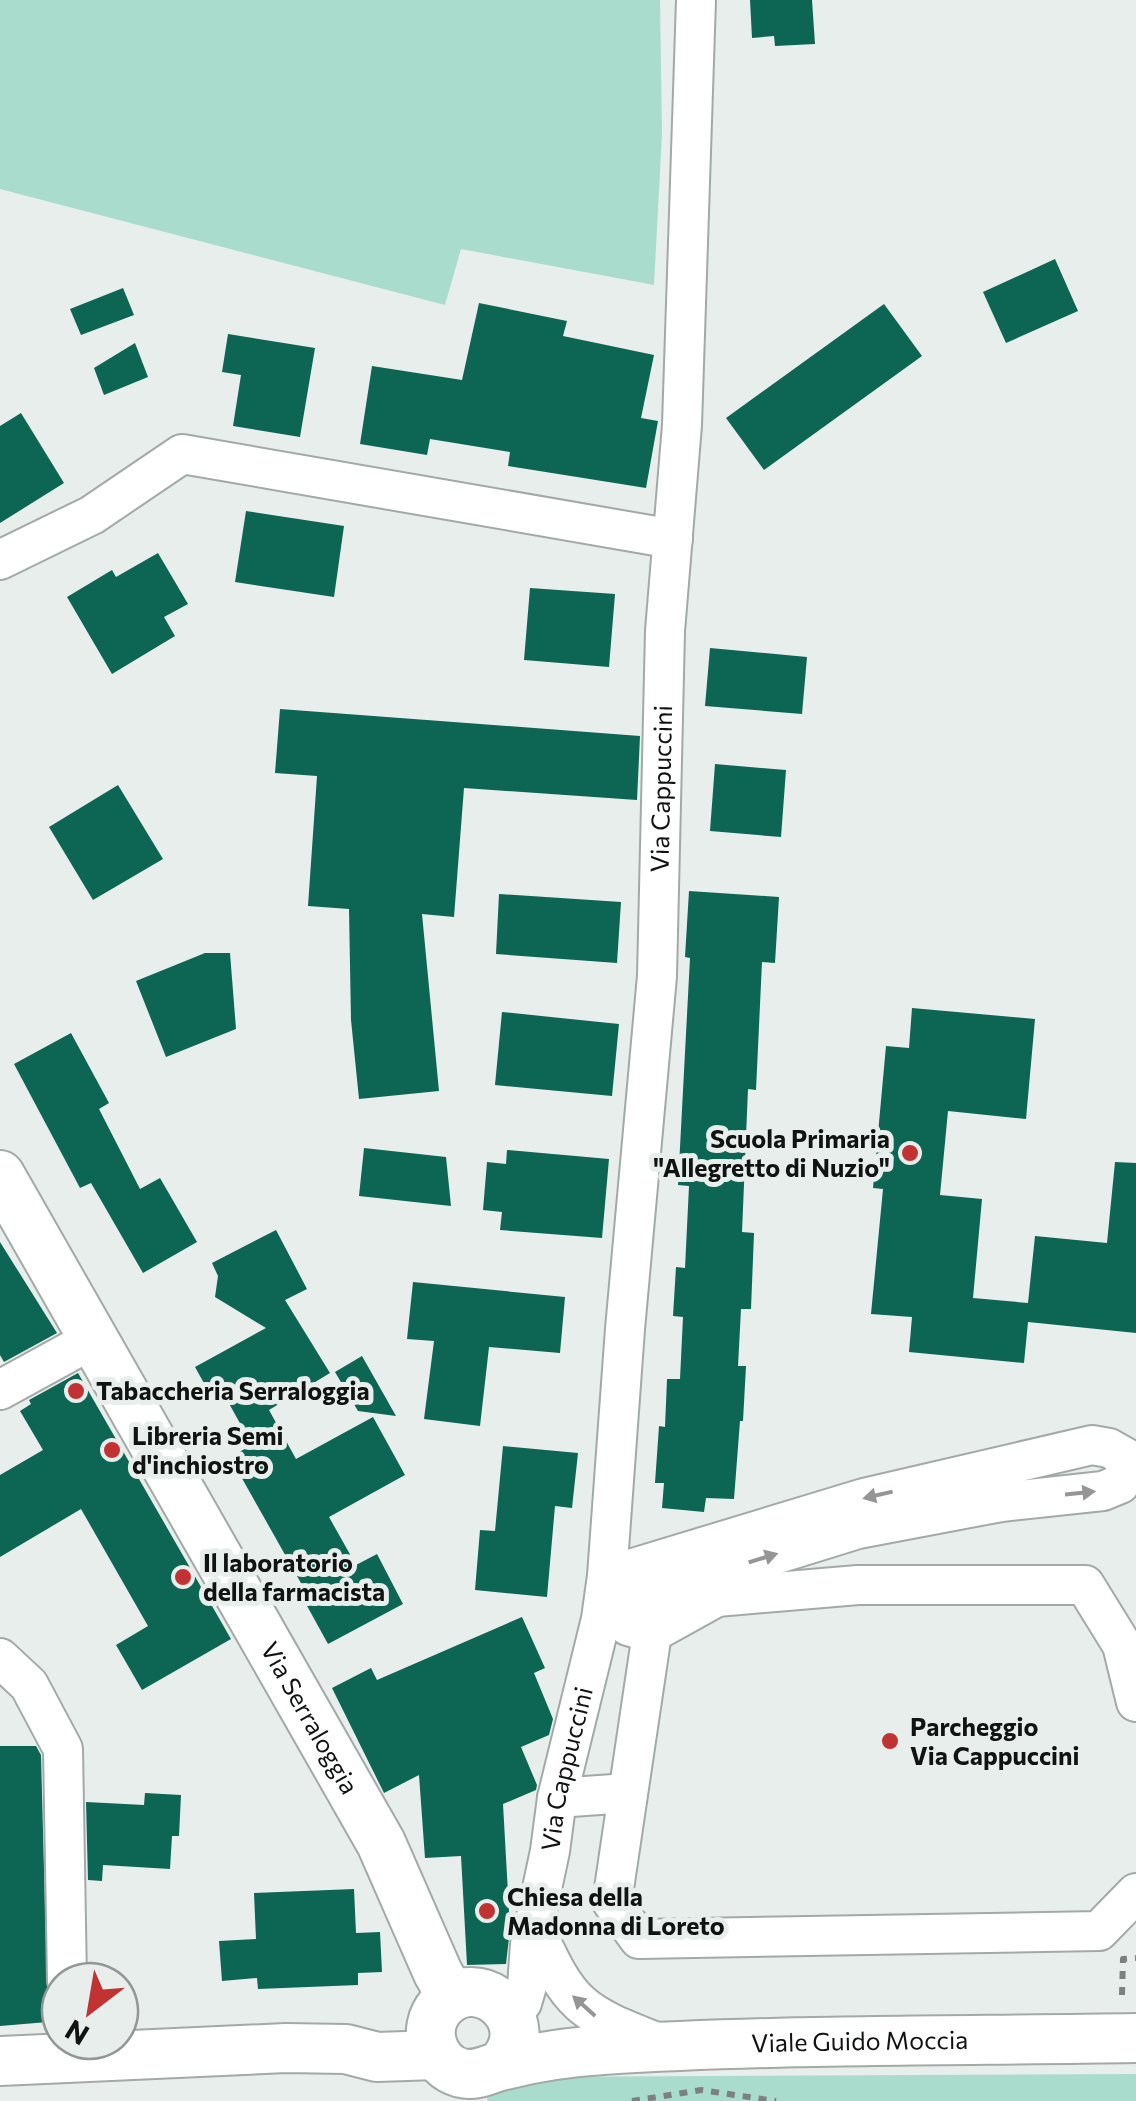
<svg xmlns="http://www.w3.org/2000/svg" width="1136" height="2101" viewBox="0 0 1136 2101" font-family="Commissioner,sans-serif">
  <rect width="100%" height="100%" fill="#e8eeec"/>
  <g fill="#aadcce">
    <polygon points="0,0 660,0 662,134 654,285 461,249 445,305 0,189"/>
    <polygon points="1136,2074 1136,2101 487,2101 490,2077"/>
  </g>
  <g fill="#0d6554">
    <polygon points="750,0 812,0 815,44 775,46 774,36 752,38"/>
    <polygon points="1055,259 1078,311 1006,343 983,292"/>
    <polygon points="123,288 134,315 81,335 70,309"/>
    <polygon points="479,303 567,321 563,336 654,355 641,418 658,421 646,488 508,466 510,452 430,439 427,455 360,444 372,366 462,380"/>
    <polygon points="884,304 922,356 764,470 726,418"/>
    <polygon points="228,334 315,348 300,437 233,426 241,375 222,372"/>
    <polygon points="135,343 148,377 104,395 94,368"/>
    <polygon points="21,413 64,483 0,523 0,426"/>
    <polygon points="246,511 344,526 334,597 235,582"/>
    <polygon points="158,553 188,604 164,617 175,636 112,674 67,597 112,570 116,577"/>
    <polygon points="530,588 615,594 609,667 524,660"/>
    <polygon points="710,648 807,657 802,714 705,706"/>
    <polygon points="280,709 640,736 637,800 464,788 454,917 422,914 439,1091 359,1099 351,1020 349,909 308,906 317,776 275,773"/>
    <polygon points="715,764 786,770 781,837 710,831"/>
    <polygon points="118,785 163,859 93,900 49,827"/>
    <polygon points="689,891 779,897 775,963 762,962 756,1090 748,1089 742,1232 754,1233 751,1309 741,1309 738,1366 746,1366 743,1421 740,1421 734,1499 706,1498 704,1512 662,1508 664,1483 655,1483 659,1426 665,1427 667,1379 680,1379 683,1317 673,1316 676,1267 685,1268 689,1186 678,1185 690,958 685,957"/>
    <polygon points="499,894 621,902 617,963 496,954"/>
    <polygon points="205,953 230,953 236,1029 166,1057 136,981"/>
    <polygon points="912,1008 1035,1019 1026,1119 948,1111 940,1195 982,1199 973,1298 1028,1303 1035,1236 1107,1243 1115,1162 1136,1163 1136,1333 1028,1322 1024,1363 909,1352 912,1317 871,1314 883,1189 873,1188 886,1046 909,1048"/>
    <polygon points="502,1012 619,1024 612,1096 495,1085"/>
    <polygon points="71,1033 109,1103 99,1109 140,1189 160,1178 197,1242 143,1273 91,1183 80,1188 14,1064"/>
    <polygon points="364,1148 446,1157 451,1206 359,1196"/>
    <polygon points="507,1150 609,1159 602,1238 500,1230 502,1212 483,1210 487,1162 506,1164"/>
    <polygon points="276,1230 307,1289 285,1300 330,1373 269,1410 296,1459 373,1417 405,1475 329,1517 356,1565 377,1554 403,1604 328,1644 301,1595 306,1592 230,1457 252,1445 221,1389 210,1394 195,1367 266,1328 215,1297 218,1276 212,1263"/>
    <polygon points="0,1242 57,1333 4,1362 0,1355"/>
    <polygon points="413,1282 565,1297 560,1353 489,1347 480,1426 424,1419 434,1341 407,1339"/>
    <polygon points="362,1356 396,1416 358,1411 335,1372"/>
    <polygon points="78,1373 231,1639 142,1690 116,1645 148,1626 81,1509 0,1557 0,1475 43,1450 20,1411 31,1404 29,1400"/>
    <polygon points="503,1446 578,1453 572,1508 555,1506 547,1597 475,1590 480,1530 495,1531"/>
    <polygon points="522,1617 545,1668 534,1673 553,1719 549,1735 521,1747 537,1785 536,1790 503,1804 510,1929 506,1964 467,1965 461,1856 425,1858 419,1775 384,1793 332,1688 371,1668 377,1680"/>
    <polygon points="0,1746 36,1746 41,1755 48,2022 0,2026"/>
    <polygon points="145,1793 181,1795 179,1836 172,1836 170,1869 103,1865 102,1881 88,1880 86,1802 144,1805"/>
    <polygon points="354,1889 356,1933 380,1932 382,1972 358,1973 358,1985 258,1989 257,1978 222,1981 219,1941 256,1939 254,1893"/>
  </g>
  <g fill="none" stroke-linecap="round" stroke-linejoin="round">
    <g stroke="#a3a9a7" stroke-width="42">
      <g id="minor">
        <polyline points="0,560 92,515 182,454 673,539"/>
        <polyline points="0,1390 93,1339"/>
        <polyline points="603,1608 858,1529 1001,1502 1103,1491 1120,1484 1126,1470 1125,1457 1109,1448 1092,1445 864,1498 607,1576"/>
        <polyline points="628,1626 652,1633 717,1597 858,1585 1085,1585 1122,1645 1136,1702"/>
        <polyline points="652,1633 612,1902 639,1939 1099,1931 1136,1893"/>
        <polyline points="0,1658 29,1685 63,1749 67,1981"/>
        <polyline points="557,1798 628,1793"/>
        <path d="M535 1928C570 2007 580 2012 659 2043"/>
        <path id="s1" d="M511 2015 522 2003 527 1986 530 1945 550 1851 557 1798 601 1619 607 1576 625 1329 657 976 665 631 682 425 696 0"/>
      </g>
    </g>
    <g stroke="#a3a9a7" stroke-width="52">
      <g id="major">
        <path id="s2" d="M0 1175 381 1843 438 1973 452 1997"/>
        <polyline points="0,2061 286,2048 346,2049 377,2057 436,2055"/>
        <path id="s3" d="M501 2065C543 2020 477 1966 441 2006 421 2029 432 2065 461 2073 478 2077 489 2068 505 2065 536 2057 570 2052 603 2050 780 2039 958 2041 1136 2038"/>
      </g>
    </g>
    <g stroke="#7c807e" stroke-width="6" stroke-dasharray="8 8" stroke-linecap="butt">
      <polyline points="1122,1995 1123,1959 1136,1958"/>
      <polyline points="632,2101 701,2090 776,2101"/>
    </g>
    <use href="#minor" stroke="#fff" stroke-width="38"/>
    <use href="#major" stroke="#fff" stroke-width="48"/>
  </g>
  <defs><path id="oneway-solid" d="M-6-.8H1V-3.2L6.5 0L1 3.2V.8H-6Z" transform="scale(2.5)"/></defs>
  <g fill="#949594">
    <use href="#oneway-solid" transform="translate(1080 1493) rotate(-6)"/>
    <use href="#oneway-solid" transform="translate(878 1495) rotate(167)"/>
    <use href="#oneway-solid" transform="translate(763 1558) rotate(-17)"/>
    <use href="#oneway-solid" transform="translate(584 2006) rotate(-138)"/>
  </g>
  <g fill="#c13233" stroke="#e8eeec" stroke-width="4">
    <circle cx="910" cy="1153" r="10"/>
    <circle cx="76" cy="1391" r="10"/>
    <circle cx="112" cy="1450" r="10"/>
    <circle cx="183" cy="1577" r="10"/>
    <circle cx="890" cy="1741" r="10"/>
    <circle cx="487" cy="1911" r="10"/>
  </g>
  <g text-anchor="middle" stroke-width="10" stroke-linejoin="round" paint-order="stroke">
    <g font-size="25" fill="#111312" stroke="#e8eeec">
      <text dy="9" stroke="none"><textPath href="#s1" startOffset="1242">Via Cappuccini</textPath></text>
      <text dy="9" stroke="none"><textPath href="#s2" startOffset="625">Via Serraloggia</textPath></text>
      <text dy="9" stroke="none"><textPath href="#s1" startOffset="255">Via Cappuccini</textPath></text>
      <text dy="9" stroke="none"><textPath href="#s3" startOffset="620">Viale Guido Moccia</textPath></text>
    </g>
    <g font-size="25" font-weight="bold" fill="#111312" stroke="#e8eeec" text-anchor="start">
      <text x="890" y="1148" text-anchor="end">Scuola Primaria<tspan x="890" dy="29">"Allegretto di Nuzio"</tspan></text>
      <text x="96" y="1400">Tabaccheria Serraloggia</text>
      <text x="132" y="1445">Libreria Semi<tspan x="132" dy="29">d'inchiostro</tspan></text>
      <text x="203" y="1572">Il laboratorio<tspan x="203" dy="29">della farmacista</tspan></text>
      <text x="910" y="1736">Parcheggio<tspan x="910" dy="29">Via Cappuccini</tspan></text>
      <text x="507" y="1906">Chiesa della<tspan x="507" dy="29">Madonna di Loreto</tspan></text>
    </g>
  </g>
  <g transform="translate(90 2011) rotate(211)"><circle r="48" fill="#e8eeec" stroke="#929695" stroke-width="2.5"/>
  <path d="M0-8L18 38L0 25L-18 38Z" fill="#c13233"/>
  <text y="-15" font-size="28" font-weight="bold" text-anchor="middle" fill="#111312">N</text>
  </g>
</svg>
